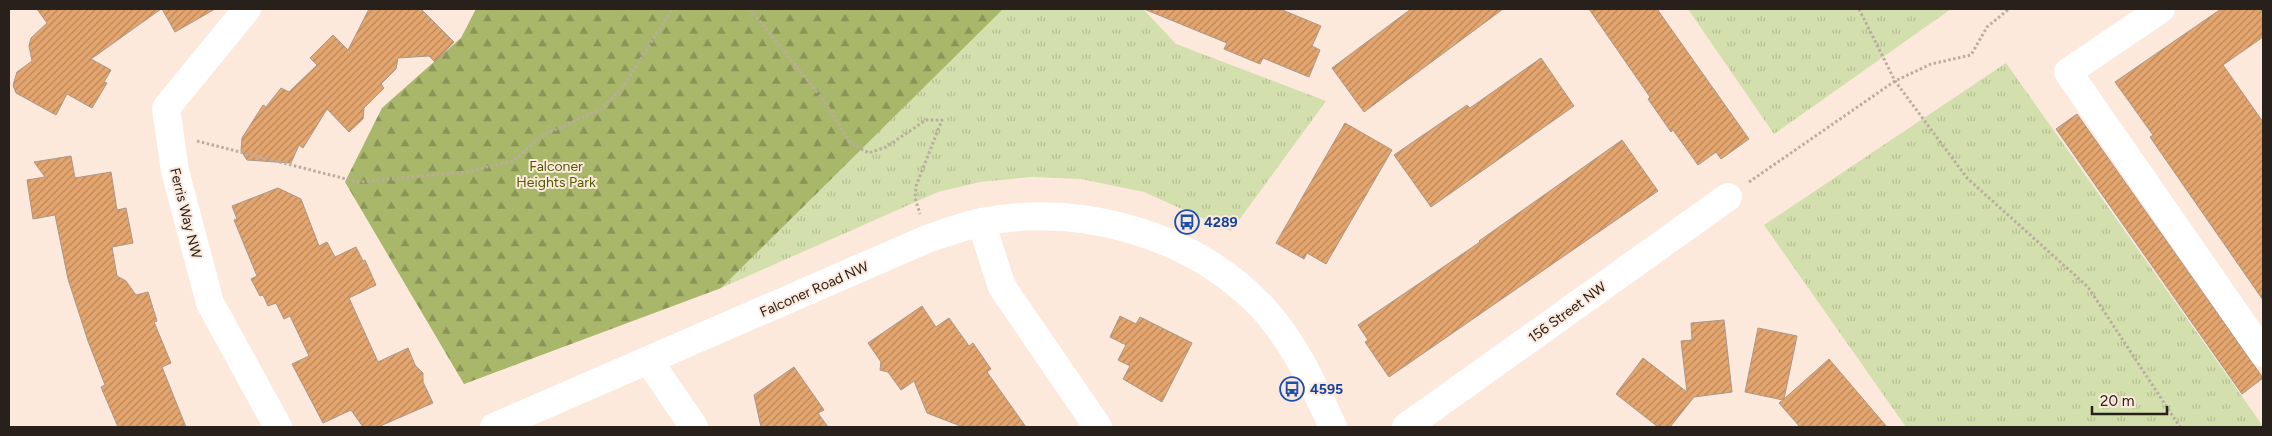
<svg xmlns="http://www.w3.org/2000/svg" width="2272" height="436" viewBox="0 0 2272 436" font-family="Figtree,sans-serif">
  <defs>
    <pattern id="grass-tufts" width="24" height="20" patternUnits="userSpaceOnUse" patternTransform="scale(1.25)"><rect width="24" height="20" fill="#d3dfac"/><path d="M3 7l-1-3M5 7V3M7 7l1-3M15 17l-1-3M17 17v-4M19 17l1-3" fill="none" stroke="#b5bf93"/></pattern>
    <pattern id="forest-firs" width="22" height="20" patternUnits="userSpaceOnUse" patternTransform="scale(1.25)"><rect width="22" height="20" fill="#a8b76a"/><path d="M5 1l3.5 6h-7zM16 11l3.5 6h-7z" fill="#899456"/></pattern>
    <pattern id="building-hatch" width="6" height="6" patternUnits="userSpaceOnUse" patternTransform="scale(1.25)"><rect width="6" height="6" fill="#e4a56e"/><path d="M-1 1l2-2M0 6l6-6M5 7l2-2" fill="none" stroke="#b9865a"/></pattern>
  </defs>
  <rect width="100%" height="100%" fill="#fce9dc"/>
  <g fill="url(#grass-tufts)">
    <polygon points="476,9 1143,9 1176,44 1326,101 1231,231 1144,192 1081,179 1032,177 980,182 938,192 721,288 464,384 345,182 382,108 461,38"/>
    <polygon points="1688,9 1951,9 1774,134"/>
    <polygon points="2006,63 2258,419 2263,427 1906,427 1764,225"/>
  </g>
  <polygon fill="url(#forest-firs)" points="476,9 1003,9 721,288 464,384 345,182 382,108 461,38"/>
  <g fill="url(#building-hatch)" stroke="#a9988b">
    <polygon points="37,9 161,9 91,59 111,70 104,82 107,83 92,108 67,94 56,115 16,93 13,85 17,72 32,61 29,46 31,38 47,23"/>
    <polygon points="162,9 215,9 175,32"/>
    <polygon points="369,9 421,9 454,42 435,62 429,56 398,58 396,69 381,84 384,88 364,108 363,119 349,132 327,109 303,148 299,145 291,163 247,160 241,151 242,138 263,105 266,107 281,88 289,92 317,65 310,58 333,35 348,50"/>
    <polygon points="1144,9 1280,9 1321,26 1312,46 1320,50 1309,77 1263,58 1260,64 1224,49 1227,43"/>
    <polygon points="1411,9 1503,9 1364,112 1332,68"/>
    <polygon points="1589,9 1657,9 1749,139 1721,159 1716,152 1698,165 1673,130 1671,132 1648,99 1650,97"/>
    <polygon points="2221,9 2263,9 2263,37 2223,65 2263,122 2263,300 2150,137 2153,135 2115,82"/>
    <polygon points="1541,58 1574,106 1431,207 1394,155 1467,105 1470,108"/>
    <polygon points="2077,114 2263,378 2242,394 2056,129"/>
    <polygon points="1345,123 1392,150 1326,264 1307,253 1304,259 1276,243"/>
    <polygon points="1622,140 1658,191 1389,377 1365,342 1368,340 1358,325 1480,242 1479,241"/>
    <polygon points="71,156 75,178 111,172 117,210 126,208 133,243 112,247 117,276 126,281 136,295 148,292 157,321 154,322 171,363 162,367 186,427 118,427 101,387 105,385 88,341 68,279 55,215 33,219 27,180 45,177 34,162"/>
    <polygon points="278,188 301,199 319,246 327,242 335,257 356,247 363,261 365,260 376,285 349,298 378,362 408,348 415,365 423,373 423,382 433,403 378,427 363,427 351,410 323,423 292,364 309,356 290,316 284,319 276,303 268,306 263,295 260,296 251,279 257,276 234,220 237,219 232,206"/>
    <polygon points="922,306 936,327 949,318 969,346 973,343 991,369 987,372 1026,427 963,427 927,413 914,381 901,390 888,372 880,370 881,362 868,343"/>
    <polygon points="1120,316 1136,324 1140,317 1192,343 1162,402 1123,379 1130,366 1118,360 1126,345 1110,337"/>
    <polygon points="1724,320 1732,392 1694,397 1670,427 1658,427 1616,394 1643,358 1687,392 1681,341 1692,340 1691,323"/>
    <polygon points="1758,328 1797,336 1784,399 1829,359 1887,427 1800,427 1779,403 1783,400 1745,392"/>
    <polygon points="794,367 824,410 818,413 828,427 761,427 754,395"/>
  </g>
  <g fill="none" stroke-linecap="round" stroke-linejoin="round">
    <g stroke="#bbaca1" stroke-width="3" stroke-dasharray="2.5 2.5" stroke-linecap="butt">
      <polyline points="750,9 825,102 851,144 869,153 886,147 926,120 942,120 916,186 915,198 920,214"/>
      <polyline points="1859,9 1895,81 1967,178 2088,287 2180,427"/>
      <polyline points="197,141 358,182 466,172 513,161 543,135 601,109 621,90 672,9"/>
      <polyline points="1749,182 1895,81 1931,64 1971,55 1987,27 2009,9"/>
    </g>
    <g stroke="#fff" stroke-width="28">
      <polyline points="247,9 166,108 175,171 210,303 278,427"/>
      <polyline points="2161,9 2068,72 2263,353"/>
      <polyline points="981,222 1002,287 1098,427"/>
      <polyline points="649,361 694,427"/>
      <path d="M494 427 927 239C945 233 964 226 982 222 1079 203 1189 233 1259 304 1293 339 1313 384 1333 427"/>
      <polyline points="1406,427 1728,197"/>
    </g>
  </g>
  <defs>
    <g id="bus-ring" transform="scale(1.25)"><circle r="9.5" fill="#fce9dc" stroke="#1a4fb4" stroke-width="1.5"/><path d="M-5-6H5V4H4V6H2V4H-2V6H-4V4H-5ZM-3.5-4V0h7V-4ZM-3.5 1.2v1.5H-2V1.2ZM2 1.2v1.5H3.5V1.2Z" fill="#1a4fb4"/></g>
  </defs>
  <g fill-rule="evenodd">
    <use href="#bus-ring" x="1187" y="222"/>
    <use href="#bus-ring" x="1292" y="389"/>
  </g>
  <g text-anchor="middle" stroke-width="4" stroke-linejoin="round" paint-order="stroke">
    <g font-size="14" fill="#505d00" stroke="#fce9dc">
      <text x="556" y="171">Falconer<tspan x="556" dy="16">Heights Park</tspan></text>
    </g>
    <g font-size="14" fill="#27201b" stroke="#fce9dc">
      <text transform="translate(186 213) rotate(76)" y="5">Ferris Way NW</text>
      <text transform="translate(814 289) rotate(-24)" y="5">Falconer Road NW</text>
      <text transform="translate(1567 312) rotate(-36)" y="5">156 Street NW</text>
    </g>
    <g font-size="14" font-weight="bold" fill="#164399" stroke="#fce9dc" text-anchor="start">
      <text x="1204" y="227">4289</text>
      <text x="1310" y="394">4595</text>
    </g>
  </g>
  <rect width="2272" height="436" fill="none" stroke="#27201b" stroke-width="20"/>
  <path d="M2092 406v8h75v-8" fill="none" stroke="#27201b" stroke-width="2.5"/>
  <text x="2100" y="406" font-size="15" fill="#27201b" stroke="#fce9dc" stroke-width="4" paint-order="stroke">20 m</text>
</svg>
